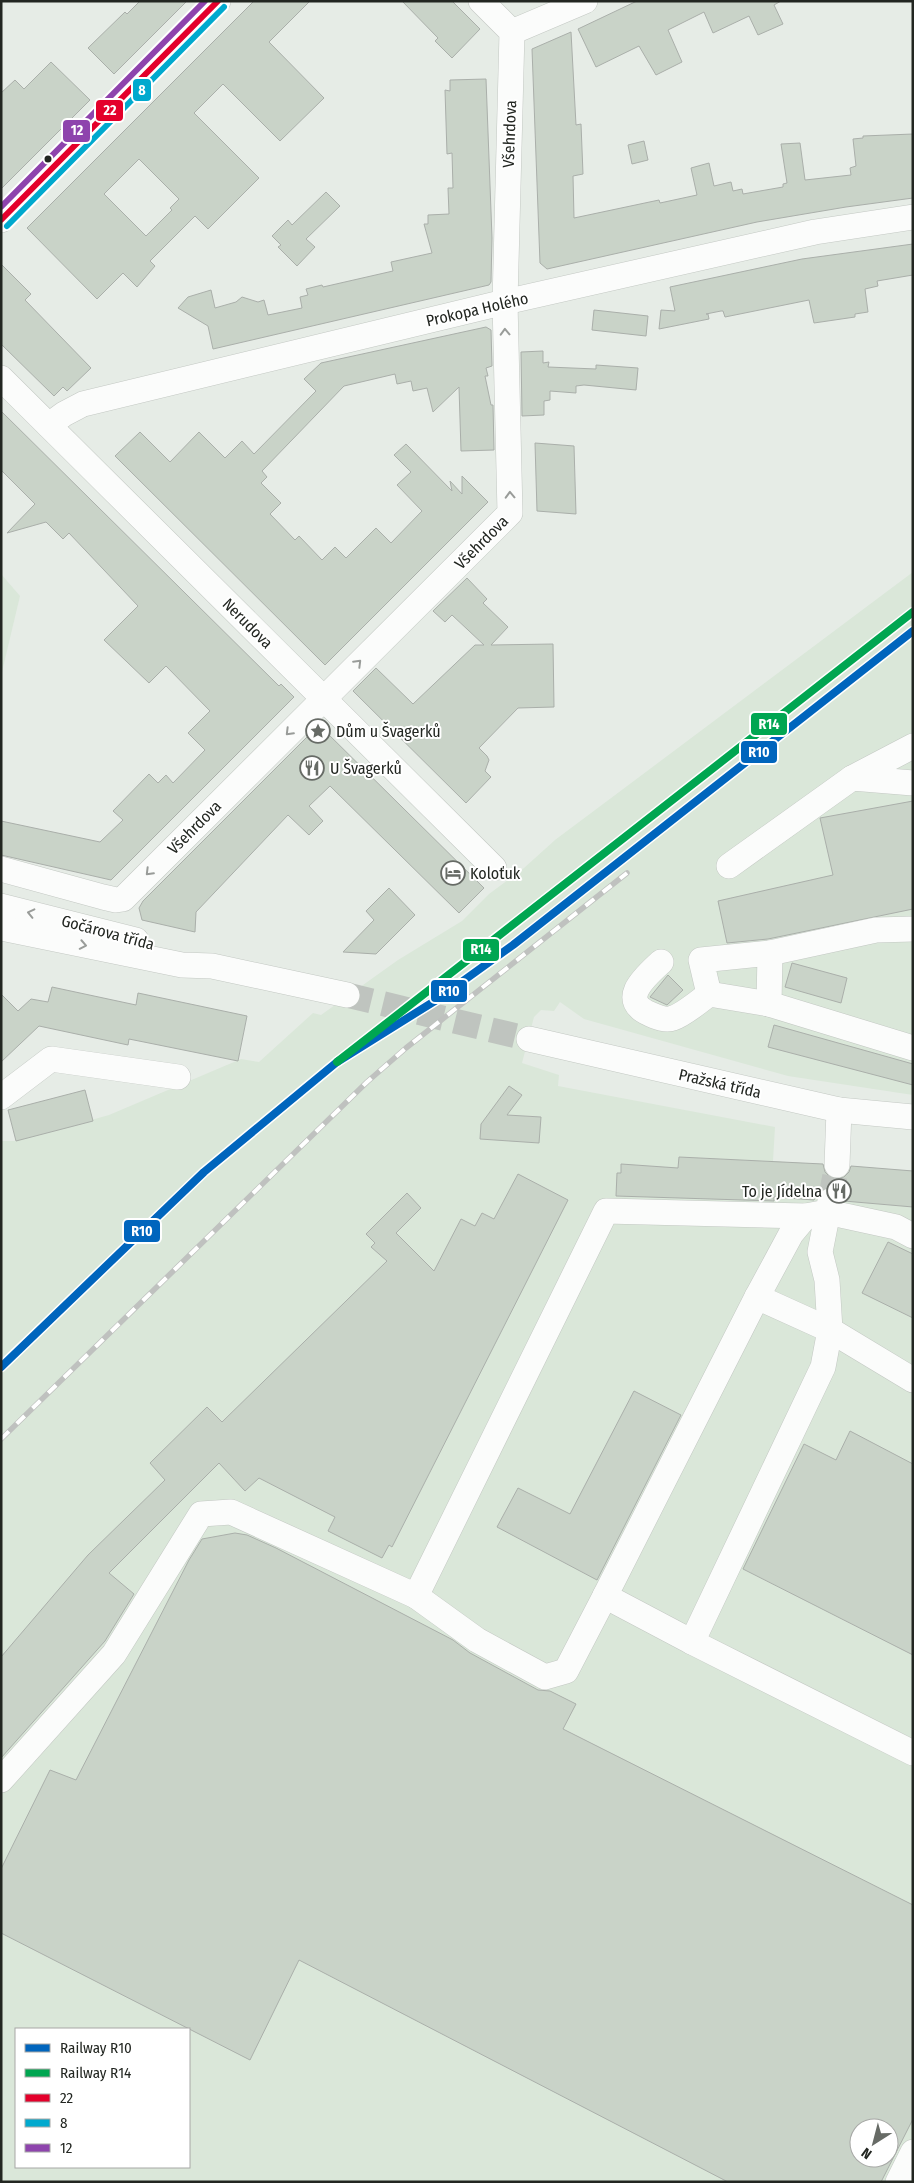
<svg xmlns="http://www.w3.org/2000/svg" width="914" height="2183" viewBox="0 0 914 2183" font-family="'Fira Sans Condensed',sans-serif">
  <rect width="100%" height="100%" fill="#e6ece6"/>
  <g fill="#dae7d9" fill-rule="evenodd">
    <path d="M913 572V1095L788 1076 584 1019 560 1002 554 1011 541 1010 534 1017 522 1063 559 1075 558 1086 775 1127 773 1161 913 1171V2182H1V1141H16L109 1115 241 1059 259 1062 313 1013 321 1015 398 960 462 921 489 894 524 868 555 840ZM16 2029H189V2167H16ZM859 2128H889V2158H859Z"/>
    <polygon points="1,574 20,596 1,676"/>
  </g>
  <g fill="#c9d3c8" stroke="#aaafaa" fill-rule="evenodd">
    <polygon points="140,1 187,1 114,74 88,48 125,12 127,14"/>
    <path d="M254 1H310L269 42 324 98 280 141 223 84 194 113 259 178 208 229 195 216 150 261 155 266 137 287 123 273 97 299 27 228ZM139 159 179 199 170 208 172 210 146 236 104 194Z"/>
    <polygon points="402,1 452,1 480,29 452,58 435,41 438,38"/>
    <polygon points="637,1 781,1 774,5 783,24 758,35 749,16 713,33 704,12 668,30 682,62 656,75 639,46 596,67 578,29"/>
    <polygon points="571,32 576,125 581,124 583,174 573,176 574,218 659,200 660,203 697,195 691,168 709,163 714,186 731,182 733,191 742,189 743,194 783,187 783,184 787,183 781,144 800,143 805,180 851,175 850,168 856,166 853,139 863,138 863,136 913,134 913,198 846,207 757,222 547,269 540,263 532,49"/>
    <polygon points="51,62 90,100 1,189 1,93 15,80 24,89"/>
    <polygon points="486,79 492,238 491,282 489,285 213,349 208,326 178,308 188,297 211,290 215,308 236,302 242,297 258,302 264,300 268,315 302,308 300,297 308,295 306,289 322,285 323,287 393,271 391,262 432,253 424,224 428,224 428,215 449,214 448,188 453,188 452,153 447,154 445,90 450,91 450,80"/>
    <polygon points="644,141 648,160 632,164 628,145"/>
    <polygon points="326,192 340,206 306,239 315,247 297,266 278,247 281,245 272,236 288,220 292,225"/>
    <polygon points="913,244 913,275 877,281 878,286 865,289 868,312 855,314 855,317 814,323 809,300 725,317 723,311 721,311 706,314 708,314 709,319 659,329 661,310 675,311 670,287 802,259"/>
    <polygon points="1,264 31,294 25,300 91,368 67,391 63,387 54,396 1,344"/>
    <polygon points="594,310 648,316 646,336 592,330"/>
    <polygon points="486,327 491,330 492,366 486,368 488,376 485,376 491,405 493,405 494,450 461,451 459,387 433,412 427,388 413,391 411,381 397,384 395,374 344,386 262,471 267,477 261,483 281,503 270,514 295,540 299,536 322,560 335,547 346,558 376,528 391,543 422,511 397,485 411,472 394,455 406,444 452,491 450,481 462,494 462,476 488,502 325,665 115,456 140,432 170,462 199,432 225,458 242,441 254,454 316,391 304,379 321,363"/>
    <polygon points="543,351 543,363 549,362 548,367 596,369 596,365 638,368 636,390 584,385 576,386 576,393 550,391 550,400 544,401 544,415 522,416 521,352"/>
    <polygon points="1,411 279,686 281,684 294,697 111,880 1,855 1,821 100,842 123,820 113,811 149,774 158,783 166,775 173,783 205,750 188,733 210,711 166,666 149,683 104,640 138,606 69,533 63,539 46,522 7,533 35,504 1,470"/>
    <polygon points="535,443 574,446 576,514 537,511"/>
    <polygon points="467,578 487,599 483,603 508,627 491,645 553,644 554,707 518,708 479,748 487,756 489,760 485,771 491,777 466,803 353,691 376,668 413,704 475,645 484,645 452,615 445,622 433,611"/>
    <polygon points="319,725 484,888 459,913 330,786 309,806 323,821 309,835 288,815 196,912 195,932 142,920 139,908 143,901"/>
    <polygon points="913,801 913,909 768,939 727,943 718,901 833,875 820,818"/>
    <polygon points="389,888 415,915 376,954 343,952 374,920 366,911"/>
    <polygon points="792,963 847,978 841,1003 785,987"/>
    <polygon points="668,975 683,990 667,1005 650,997"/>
    <polygon points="52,987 136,1005 138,993 247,1016 238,1061 129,1039 128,1045 39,1026 1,1062 1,994 18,1011 31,999 48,1002"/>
    <polygon points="774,1025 913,1064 913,1085 768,1047"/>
    <polygon points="509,1086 522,1095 507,1115 541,1117 539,1143 480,1139 481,1124"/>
    <polygon points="85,1090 93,1121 16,1141 8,1110"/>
    <polygon points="679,1157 823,1164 825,1172 830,1177 836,1179 844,1177 849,1172 851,1166 913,1171 913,1207 844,1201 840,1191 832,1187 825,1188 820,1191 814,1200 774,1197 774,1201 616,1196 617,1173 621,1173 621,1164 678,1168"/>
    <polygon points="518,1174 568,1200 392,1547 389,1545 382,1558 328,1531 335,1517 259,1478 245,1491 219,1463 109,1573 134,1594 105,1641 1,1758 1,1657 88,1555 165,1480 150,1463 207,1407 222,1422 387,1261 371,1247 375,1243 366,1234 407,1193 421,1208 396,1233 434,1271 461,1219 475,1226 482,1213 494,1219"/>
    <polygon points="888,1242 913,1254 913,1318 862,1293"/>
    <polygon points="634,1391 681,1415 597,1580 497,1527 518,1488 570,1514"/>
    <polygon points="850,1431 913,1464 913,1655 743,1569 804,1444 836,1460"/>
    <path d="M235 1533 247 1535 276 1548 453 1640 470 1653 538 1690 550 1691 576 1704 563 1729 913 1905V2119L881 2182H728L299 1960 250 2060 1 1933V1869L50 1770 76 1780 189 1560 202 1539ZM859 2128H889V2158H859Z"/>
  </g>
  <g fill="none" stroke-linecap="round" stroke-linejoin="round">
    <g stroke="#bfc4bf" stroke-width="25" stroke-dasharray="25 12" stroke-linecap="butt">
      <polyline points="347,995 529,1039"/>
      <polyline points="830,1201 837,1165"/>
    </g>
    <g stroke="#c3c8c3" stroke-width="26">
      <g id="minor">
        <polyline points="512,32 585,1"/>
        <polyline points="1,220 218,1"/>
        <polyline points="1,378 494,868"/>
        <polyline points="49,425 64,414 83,404 505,302 815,232 913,217"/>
        <polyline points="852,778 913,746"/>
        <polyline points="729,866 852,778 913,783"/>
        <polyline points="1,869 103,897 116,900 123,899 510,513 505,302 512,32 481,1"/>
        <polyline points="1,906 136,940"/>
        <polyline points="1,928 182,965 212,966 347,995"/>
        <polyline points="913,929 876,930 770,953 769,1004 913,1048"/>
        <path d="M661 962C646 976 617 1000 650 1014 657 1017 666 1021 673 1018 683 1015 700 1001 709 994L769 1004"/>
        <polyline points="709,994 701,960 770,953"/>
        <polyline points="529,1039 839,1110 913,1117"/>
        <polyline points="1,1097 51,1059 178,1077"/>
        <polyline points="837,1165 839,1110"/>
        <polyline points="830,1201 820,1252 827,1280 830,1330 823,1367 692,1642 605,1596 757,1297 791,1234 806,1216 827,1212 896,1227 913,1236"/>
        <polyline points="757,1297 830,1330 913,1380"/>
        <polyline points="416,1596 477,1640 545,1677 566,1671 605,1596"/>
        <polyline points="692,1642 913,1753"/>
        <polyline points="1,1780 114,1654 201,1514 231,1512 416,1596 606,1211 806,1216"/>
        <polyline points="898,2182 913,2152"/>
      </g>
    </g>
    <use href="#minor" stroke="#fbfcfb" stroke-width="25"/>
    <g stroke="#bfc1bf" stroke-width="5.5">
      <polyline id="rail" points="1,1439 367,1082 406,1048 627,873"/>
    </g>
    <use href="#rail" stroke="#fff" stroke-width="4" stroke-dasharray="11" stroke-linecap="butt"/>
    <g stroke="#fff" stroke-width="10">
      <polyline id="bus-1" points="1,220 218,1"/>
    </g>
    <g stroke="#fff" stroke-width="10">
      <polyline id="bus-2" points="7,226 224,7"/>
    </g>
    <g stroke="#fff" stroke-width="10">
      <polyline id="bus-3" points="1,207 205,1"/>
    </g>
    <use href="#bus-1" stroke="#e4002b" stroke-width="6"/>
    <use href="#bus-2" stroke="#00a9ce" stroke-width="6"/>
    <use href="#bus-3" stroke="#8e44ad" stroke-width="6"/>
    <g stroke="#fff" stroke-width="11">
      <polyline id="rail-1" points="1,1367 204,1172 337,1062 438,999 513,945 913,631"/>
    </g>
    <g stroke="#fff" stroke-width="11">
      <polyline id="rail-2" points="337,1062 913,612"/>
    </g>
    <use href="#rail-1" stroke="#0065bd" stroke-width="8"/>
    <use href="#rail-2" stroke="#00a651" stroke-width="8"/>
  </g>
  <defs><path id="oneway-chevron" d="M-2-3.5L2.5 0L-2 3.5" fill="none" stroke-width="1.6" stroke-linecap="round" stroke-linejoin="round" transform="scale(1.25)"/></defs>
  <g stroke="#999c99">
    <use href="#oneway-chevron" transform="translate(505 332) rotate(-92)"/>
    <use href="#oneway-chevron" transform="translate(510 495) rotate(-92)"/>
    <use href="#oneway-chevron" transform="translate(358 663) rotate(-45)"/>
    <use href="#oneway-chevron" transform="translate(289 732) rotate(135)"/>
    <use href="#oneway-chevron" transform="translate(149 872) rotate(135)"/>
    <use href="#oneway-chevron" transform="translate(31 913) rotate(-167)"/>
    <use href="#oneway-chevron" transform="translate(83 945) rotate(11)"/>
  </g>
  <defs>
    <g id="sight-ring" transform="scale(1.25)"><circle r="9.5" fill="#fff" stroke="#676b66" stroke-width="1.5"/><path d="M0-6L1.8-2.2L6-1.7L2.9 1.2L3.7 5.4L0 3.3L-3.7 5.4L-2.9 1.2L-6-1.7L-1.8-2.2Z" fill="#676b66"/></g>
    <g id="restaurant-ring" transform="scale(1.25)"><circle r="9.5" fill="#fff" stroke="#676b66" stroke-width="1.5"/><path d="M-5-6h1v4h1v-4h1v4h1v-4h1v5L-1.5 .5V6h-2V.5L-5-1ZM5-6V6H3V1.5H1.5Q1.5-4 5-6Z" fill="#676b66"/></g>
    <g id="hotel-ring" transform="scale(1.25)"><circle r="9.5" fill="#fff" stroke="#676b66" stroke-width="1.5"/><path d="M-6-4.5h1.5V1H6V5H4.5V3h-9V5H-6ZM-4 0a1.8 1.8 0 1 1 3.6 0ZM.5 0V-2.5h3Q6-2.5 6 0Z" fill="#676b66"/></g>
  </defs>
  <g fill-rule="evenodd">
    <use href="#sight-ring" x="318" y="731"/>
    <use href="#restaurant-ring" x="312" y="768"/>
    <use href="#hotel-ring" x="453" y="873"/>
    <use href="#restaurant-ring" x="839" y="1191"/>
  </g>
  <circle fill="#222621" stroke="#fff" stroke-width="2" cx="48" cy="159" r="4.5"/>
  <g text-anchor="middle" stroke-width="4" stroke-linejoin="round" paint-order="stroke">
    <g font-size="16" fill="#222621" stroke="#fff">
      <text transform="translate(509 134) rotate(-88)" y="6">Všehrdova</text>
      <text transform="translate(477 309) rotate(-13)" y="6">Prokopa Holého</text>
      <text transform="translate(481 542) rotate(-45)" y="6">Všehrdova</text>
      <text transform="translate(248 623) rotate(45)" y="6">Nerudova</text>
      <text transform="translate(194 827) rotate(-45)" y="6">Všehrdova</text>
      <text transform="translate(108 932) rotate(15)" y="6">Gočárova třída</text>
      <text transform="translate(720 1083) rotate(13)" y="6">Pražská třída</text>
    </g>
    <g font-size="16" fill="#222621" stroke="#fff" text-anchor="start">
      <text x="336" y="737">Dům u Švagerků</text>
      <text x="330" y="774">U Švagerků</text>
      <text x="470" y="879">Koloťuk</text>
      <text x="822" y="1197" text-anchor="end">To je Jídelna</text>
    </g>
  </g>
  <g stroke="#fff" stroke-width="2">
    <rect x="132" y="78" width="20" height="24" rx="5" fill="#00a9ce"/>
    <rect x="95" y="99" width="29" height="23" rx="5" fill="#e4002b"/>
    <rect x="62" y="119" width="29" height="24" rx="5" fill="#8e44ad"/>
    <rect x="750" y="712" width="38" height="24" rx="5" fill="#00a651"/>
    <rect x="740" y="740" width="38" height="24" rx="5" fill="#0065bd"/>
    <rect x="462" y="938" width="38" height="24" rx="5" fill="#00a651"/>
    <rect x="430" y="979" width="38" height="24" rx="5" fill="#0065bd"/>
    <rect x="123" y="1219" width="38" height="24" rx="5" fill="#0065bd"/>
  </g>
  <g font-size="14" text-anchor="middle" font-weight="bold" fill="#fff">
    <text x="142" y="95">8</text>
    <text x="110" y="115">22</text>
    <text x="77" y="135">12</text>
    <text x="769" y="729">R14</text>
    <text x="759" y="757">R10</text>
    <text x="481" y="954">R14</text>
    <text x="449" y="996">R10</text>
    <text x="142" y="1236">R10</text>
  </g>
  <rect width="914" height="2183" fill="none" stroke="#222621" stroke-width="5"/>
  <rect x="15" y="2028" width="175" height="140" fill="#ffffff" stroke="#a7a8a6"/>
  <rect x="25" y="2044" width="25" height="8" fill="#0065bd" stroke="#a7a8a6"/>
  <text x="60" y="2053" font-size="15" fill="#222621">Railway R10</text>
  <rect x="25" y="2069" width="25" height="8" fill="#00a651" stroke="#a7a8a6"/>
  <text x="60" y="2078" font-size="15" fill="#222621">Railway R14</text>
  <rect x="25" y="2094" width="25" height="8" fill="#e4002b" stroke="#a7a8a6"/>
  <text x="60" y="2103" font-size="15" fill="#222621">22</text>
  <rect x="25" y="2119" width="25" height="8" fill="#00a9ce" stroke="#a7a8a6"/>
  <text x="60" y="2128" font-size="15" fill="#222621">8</text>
  <rect x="25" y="2144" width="25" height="8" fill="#8e44ad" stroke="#a7a8a6"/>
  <text x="60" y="2153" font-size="15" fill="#222621">12</text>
  <g transform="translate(874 2143) rotate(216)"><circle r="24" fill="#ffffff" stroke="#a7a8a6"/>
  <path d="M0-4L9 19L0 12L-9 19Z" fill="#676b66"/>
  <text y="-8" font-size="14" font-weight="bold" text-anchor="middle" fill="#222621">N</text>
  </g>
</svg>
